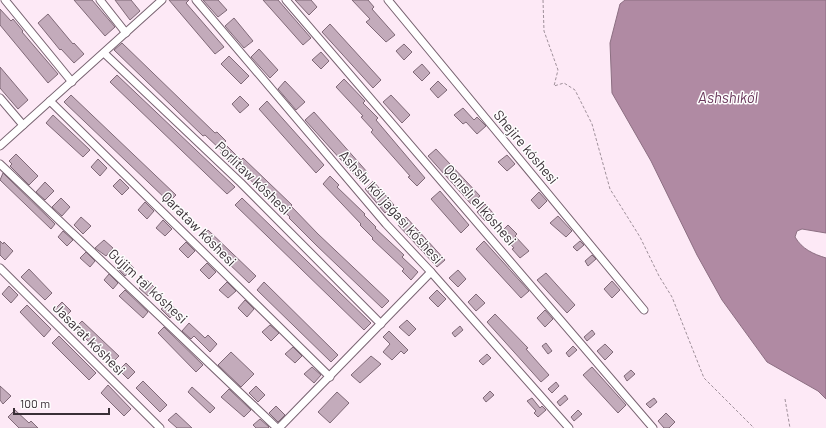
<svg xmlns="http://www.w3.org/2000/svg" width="826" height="428" viewBox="0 0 826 428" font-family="Barlow,sans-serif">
  <rect width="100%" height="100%" fill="#fde9f6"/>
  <path fill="#b08aa3" stroke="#8c6f82" d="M625 0H826V233L802 229 797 231 795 237C802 249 813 254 826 258V399L818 391 767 362 722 300 697 255 651 161 612 93 610 43 620 4Z"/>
  <g fill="#c3abbb" stroke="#7f6977">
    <polygon points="74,0 92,0 115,27 105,36"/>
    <polygon points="115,0 131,0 140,11 130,20"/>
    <polygon points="169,0 189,0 186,3 224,47 215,54"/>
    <polygon points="203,0 218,0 227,10 218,17"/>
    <polygon points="263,0 278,0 311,38 303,45"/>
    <polygon points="295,0 311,0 317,7 309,15"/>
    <polygon points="352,0 368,0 374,7 372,9 395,35 386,42 366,22 370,19"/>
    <polygon points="0,9 11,21 13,19 23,31 22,32 58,74 48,83 0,25"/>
    <polygon points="48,14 73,44 74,43 84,54 74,63 61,49 60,50 38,23"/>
    <polygon points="234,18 253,41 244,48 225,26"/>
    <polygon points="330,24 381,80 373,88 322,32"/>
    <polygon points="122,43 215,133 217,132 226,141 224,143 241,160 243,158 292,205 291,206 318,234 389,301 382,308 316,245 289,218 290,217 230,161 229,162 220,153 222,151 205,135 203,136 114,50"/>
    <polygon points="404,44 412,52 404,60 396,51"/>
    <polygon points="259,49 278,70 270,78 251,57"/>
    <polygon points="321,52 329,61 321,69 312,60"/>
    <polygon points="229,56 249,76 241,84 221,64"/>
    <polygon points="422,64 430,73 422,81 413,72"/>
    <polygon points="0,67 28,100 18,109 0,88"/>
    <polygon points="117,75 235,187 227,194 110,82"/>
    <polygon points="344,79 365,101 363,103 378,118 376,120 425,178 417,186 408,177 410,176 371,132 373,130 361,117 363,116 336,87"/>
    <polygon points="285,81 305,102 296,110 278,89"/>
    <polygon points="438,81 447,90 438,98 430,89"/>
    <polygon points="71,95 176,195 169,202 64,102"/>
    <polygon points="391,95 410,115 402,123 383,102"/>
    <polygon points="240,96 249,105 240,113 232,104"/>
    <polygon points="267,101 324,165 316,173 259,109"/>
    <polygon points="463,108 474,120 477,117 486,126 477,134 466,122 463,124 454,115"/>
    <polygon points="314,112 368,173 360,181 305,120"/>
    <polygon points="53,115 90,150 83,157 46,123"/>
    <polygon points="436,149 480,196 471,204 428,156"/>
    <polygon points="16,154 38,176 29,185 10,166 12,164 9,161"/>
    <polygon points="507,155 515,164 507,171 498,162"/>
    <polygon points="98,159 107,168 100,176 91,167"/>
    <polygon points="3,173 55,224 51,229 0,180"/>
    <polygon points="330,176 339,185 337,187 365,214 364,215 376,227 375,228 404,255 402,257 418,272 411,280 402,271 404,269 372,239 373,238 360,225 361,224 323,184"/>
    <polygon points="120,179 129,188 122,195 113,186"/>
    <polygon points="373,181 394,205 385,213 365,189"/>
    <polygon points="45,182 54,191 45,200 36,192"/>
    <polygon points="440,191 469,225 461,233 431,199"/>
    <polygon points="539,192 547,201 539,209 531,200"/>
    <polygon points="61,198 70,207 62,216 52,207"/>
    <polygon points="242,198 371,323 364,330 235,205"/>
    <polygon points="145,202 154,211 147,219 138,210"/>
    <polygon points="485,204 493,213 485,221 477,212"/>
    <polygon points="558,216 572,231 566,237 550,223"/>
    <polygon points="81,217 91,226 83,234 74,225"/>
    <polygon points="406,217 445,260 437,267 398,225"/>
    <polygon points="163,220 172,229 165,236 156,228"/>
    <polygon points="508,225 517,234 515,236 529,251 520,258 512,249 514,248 500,233"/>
    <polygon points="208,230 256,276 249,283 201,237"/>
    <polygon points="63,231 73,240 67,246 58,237"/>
    <polygon points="104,240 113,248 106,256 95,248"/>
    <polygon points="0,241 3,244 4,242 13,251 5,260 0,255"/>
    <polygon points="484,241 529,291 521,298 476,249"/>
    <polygon points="580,241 584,245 577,251 573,247"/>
    <polygon points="186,242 195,251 188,258 179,249"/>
    <polygon points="86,252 95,261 90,267 80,258"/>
    <polygon points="592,255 596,259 588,266 585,261"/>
    <polygon points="125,259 134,268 125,276 117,268"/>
    <polygon points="207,263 216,272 209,279 200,270"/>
    <polygon points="29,269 52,293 45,300 21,277"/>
    <polygon points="458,270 466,279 458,287 449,278"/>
    <polygon points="546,273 575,305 567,313 537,280"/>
    <polygon points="109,274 118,283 113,289 104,280"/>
    <polygon points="147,280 156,289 148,296 139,288"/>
    <polygon points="612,281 620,290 612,298 604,289"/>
    <polygon points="227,282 236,291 228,298 219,290"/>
    <polygon points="264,282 338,355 331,362 257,290"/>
    <polygon points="9,286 18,295 11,303 2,294"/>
    <polygon points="125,290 148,312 143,318 119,296"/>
    <polygon points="437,290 446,299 438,307 429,298"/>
    <polygon points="476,294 485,303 476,311 468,302"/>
    <polygon points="245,300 254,309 247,317 238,308"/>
    <polygon points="62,302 71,311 64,318 55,309"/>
    <polygon points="168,302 177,310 170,318 161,309"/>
    <polygon points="27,305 51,329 44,337 20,312"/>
    <polygon points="545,310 553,319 545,327 537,318"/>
    <polygon points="495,314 528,348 526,349 549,375 541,382 487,322"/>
    <polygon points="407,320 416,329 409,336 399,327"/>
    <polygon points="82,321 119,356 111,364 75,328"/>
    <polygon points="189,323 205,338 208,335 217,344 210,352 194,336 191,339 182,331"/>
    <polygon points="270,325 279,333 271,341 262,332"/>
    <polygon points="460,326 463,330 455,337 452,333"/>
    <polygon points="164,327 203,365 196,372 158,333"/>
    <polygon points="592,330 595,334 587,341 584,337"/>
    <polygon points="389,331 408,350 404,354 401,351 392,360 383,352 390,344 383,337"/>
    <polygon points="59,336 96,373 89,380 52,343"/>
    <polygon points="546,343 552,351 548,354 542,346"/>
    <polygon points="605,344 613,352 605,360 597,351"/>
    <polygon points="573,346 577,350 569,357 566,353"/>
    <polygon points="293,347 302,356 295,363 285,354"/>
    <polygon points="231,352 254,374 241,387 218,365"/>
    <polygon points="487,354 491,358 483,365 479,361"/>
    <polygon points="371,356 381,364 360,383 351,375"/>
    <polygon points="126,363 135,372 128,379 119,370"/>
    <polygon points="312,367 321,375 314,383 304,374"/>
    <polygon points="592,367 626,405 618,413 583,375"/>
    <polygon points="631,370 635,374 627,381 624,376"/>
    <polygon points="143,381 167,405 160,412 136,388"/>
    <polygon points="556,382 559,386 552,393 548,389"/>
    <polygon points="108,385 131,409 124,416 101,393"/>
    <polygon points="0,386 11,396 3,404 0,400"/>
    <polygon points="256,386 265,395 258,402 249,393"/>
    <polygon points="192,387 215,408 210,413 188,392"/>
    <polygon points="229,389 251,410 244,417 221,397"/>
    <polygon points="490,391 494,395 486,402 483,398"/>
    <polygon points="337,392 349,403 330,423 318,412"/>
    <polygon points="565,395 568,399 560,406 557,402"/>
    <polygon points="532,398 540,408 542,406 546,410 538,417 534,413 536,411 527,401"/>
    <polygon points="654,398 657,402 650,408 646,404"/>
    <polygon points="276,406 285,415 278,422 269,413"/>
    <polygon points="15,410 29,423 31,421 38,428 19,428 8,417"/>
    <polygon points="578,410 582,414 574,421 571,417"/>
    <polygon points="176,413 192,428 177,428 168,420"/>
    <polygon points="666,413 675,422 669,428 664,428 658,421"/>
    <polygon points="260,419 269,427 268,428 256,428 253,425"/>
  </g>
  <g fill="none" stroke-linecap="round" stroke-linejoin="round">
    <g stroke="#786371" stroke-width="9">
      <g id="street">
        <polyline points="5,0 72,82"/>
        <polyline points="100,0 126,33"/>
        <polyline points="196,0 386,224 431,272 569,428"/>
        <polyline points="286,0 653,428"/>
        <polyline points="388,0 644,310"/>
        <polyline points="104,53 241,183 381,324"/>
        <polyline points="0,98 23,125"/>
        <polyline points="50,101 330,377"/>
        <polyline points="0,146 162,0"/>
        <polyline points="0,164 277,428"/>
        <polyline points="0,268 160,428"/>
        <polyline points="279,428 431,272"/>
      </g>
    </g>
    <g stroke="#9f909a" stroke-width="1" stroke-dasharray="3 2" stroke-linecap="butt">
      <polyline points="543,0 544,31 558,70 554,86 564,83 575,90 592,124 610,189 640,237 659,276 672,297 704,378 754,428"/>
      <polyline points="785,399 790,428"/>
    </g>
    <use href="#street" stroke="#fff" stroke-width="7"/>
  </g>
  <g text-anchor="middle" stroke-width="3" stroke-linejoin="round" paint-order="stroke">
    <g font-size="14" fill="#392f36" stroke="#fdfdfd">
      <text transform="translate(526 147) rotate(50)" y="5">Shejire kóshesi</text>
      <text transform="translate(253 178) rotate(44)" y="5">Porlıtaw kóshesi</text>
      <text transform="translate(480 205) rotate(49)" y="5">Qonıslı el kóshesi</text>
      <text transform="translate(391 207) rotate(48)" y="5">Ashshı kól jaǵası kóshesi</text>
      <text transform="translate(199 229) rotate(45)" y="5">Qarataw kóshesi</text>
      <text transform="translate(148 286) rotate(43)" y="5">Gújim tal kóshesi</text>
      <text transform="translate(89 339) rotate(45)" y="5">Jasarat kóshesi</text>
    </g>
    <g font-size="15" font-style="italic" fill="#6a375b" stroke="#fdfdfd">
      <text x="728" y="103">Ashshıkól</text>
    </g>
  </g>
  <path d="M14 408v6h95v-6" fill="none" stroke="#392f36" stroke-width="2"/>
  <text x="20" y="408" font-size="12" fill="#392f36" stroke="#fdfdfd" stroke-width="3" paint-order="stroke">100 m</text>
</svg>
